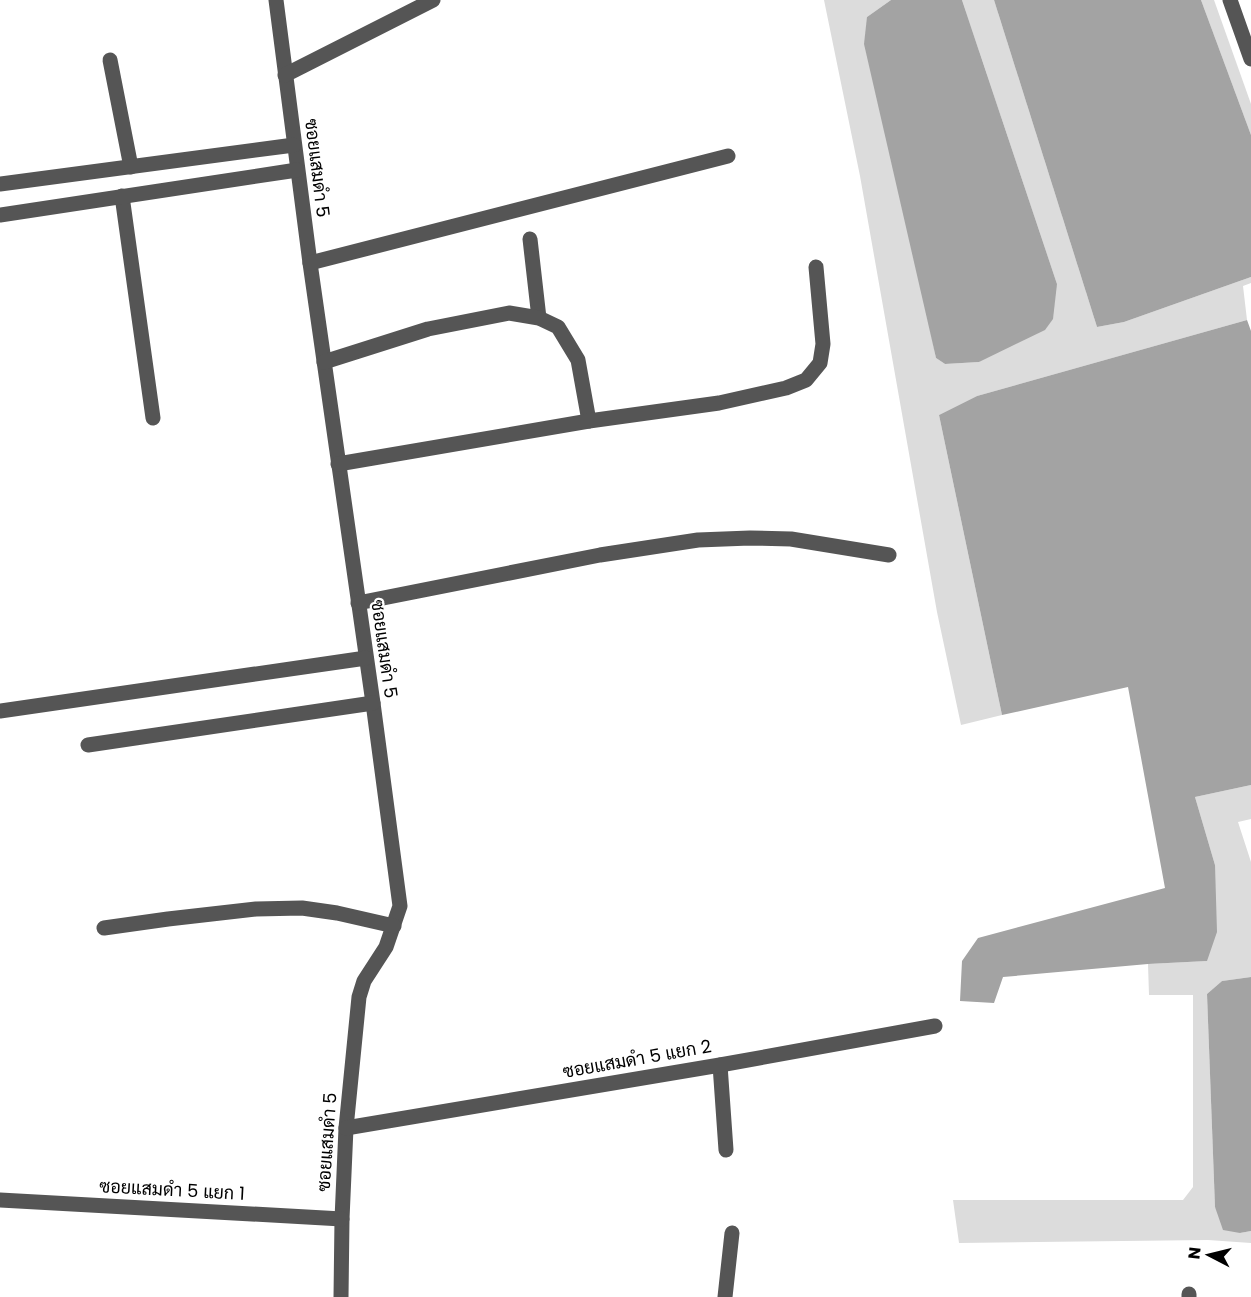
<svg xmlns="http://www.w3.org/2000/svg" width="1251" height="1297" viewBox="0 0 1251 1297" font-family="Poppins,Sarabun,sans-serif">
  <rect width="100%" height="100%" fill="#fff"/>
  <g fill="#dcdcdc">
    <polygon points="824,0 891,0 867,17 936,358 945,364 979,362 1057,284 962,0 994,0 1097,327 1124,322 1251,277 1251,283 1243,286 1247,320 977,396 939,415 1002,715 961,725 937,612 860,176"/>
    <polygon points="1201,0 1214,0 1251,104 1251,135"/>
    <polygon points="1251,785 1251,819 1238,822 1251,862 1251,977 1222,981 1207,994 1215,1207 1240,1233 1251,1231 1251,1243 1208,1240 959,1243 953,1200 1183,1200 1193,1187 1193,995 1149,995 1148,964 1207,961 1215,865 1195,797"/>
  </g>
  <g fill="#a3a3a3">
    <polygon points="891,0 962,0 1057,284 1053,319 1045,330 979,362 945,364 936,358 864,44 867,17"/>
    <polygon points="994,0 1201,0 1251,135 1251,277 1124,322 1097,327"/>
    <polygon points="1247,320 1251,331 1251,785 1195,797 1215,865 1217,932 1207,961 1148,964 1003,977 994,1003 960,1001 962,961 978,938 1165,888 1128,687 1002,715 939,415 977,396"/>
    <polygon points="1251,977 1251,1231 1240,1233 1223,1230 1215,1207 1207,994 1222,981"/>
  </g>
  <g fill="none" stroke-linecap="round" stroke-linejoin="round">
    <g stroke="#555" stroke-width="15">
      <polyline points="276,0 310,263 373,703 400,906 386,947 364,981 359,997 346,1128 342,1219 341,1297"/>
      <polyline points="1230,0 1251,59"/>
      <polyline points="110,60 131,167"/>
      <polyline points="285,75 433,0"/>
      <polyline points="0,184 294,145"/>
      <polyline points="122,196 153,418"/>
      <polyline points="0,215 297,170"/>
      <polyline points="530,239 539,318"/>
      <polyline points="310,263 728,156"/>
      <polyline points="324,362 428,329 509,313 539,318 558,327 578,360 589,421"/>
      <polyline points="338,464 589,421 719,403 786,388 806,380 820,363 823,344 816,267"/>
      <polyline points="358,603 600,555 698,540 750,538 791,539 889,555"/>
      <polyline points="0,711 366,658"/>
      <polyline points="88,745 373,703"/>
      <polyline points="104,928 168,919 256,909 302,908 337,913 394,926"/>
      <polyline points="720,1065 726,1150"/>
      <polyline points="346,1128 720,1065 935,1026"/>
      <polyline points="0,1200 342,1219"/>
      <polyline points="725,1297 732,1233"/>
      <polyline points="1189,1297 1189,1294"/>
    </g>
  </g>
  <g text-anchor="middle" stroke-width="4.5" stroke-linejoin="round" paint-order="stroke">
    <g font-size="18" fill="#000" stroke="#fff">
      <text transform="translate(317 168) rotate(83)" y="6">ซอยแสมดำ 5</text>
      <text transform="translate(384 649) rotate(82)" y="6">ซอยแสมดำ 5</text>
      <text transform="translate(637 1059) rotate(-10)" y="6">ซอยแสมดำ 5 แยก 2</text>
      <text transform="translate(327 1142) rotate(-86)" y="6">ซอยแสมดำ 5</text>
      <text transform="translate(172 1190) rotate(3)" y="6">ซอยแสมดำ 5 แยก 1</text>
    </g>
  </g>
  <g transform="translate(1209 1255) rotate(277)" stroke="#ffffff" stroke-width="4.5" paint-order="stroke">
  <path d="M0-4.5L10 22L0 15L-10 22Z" fill="#000000"/>
  <text y="-9" font-size="16" font-weight="bold" text-anchor="middle" fill="#000000">N</text>
  </g>
</svg>
